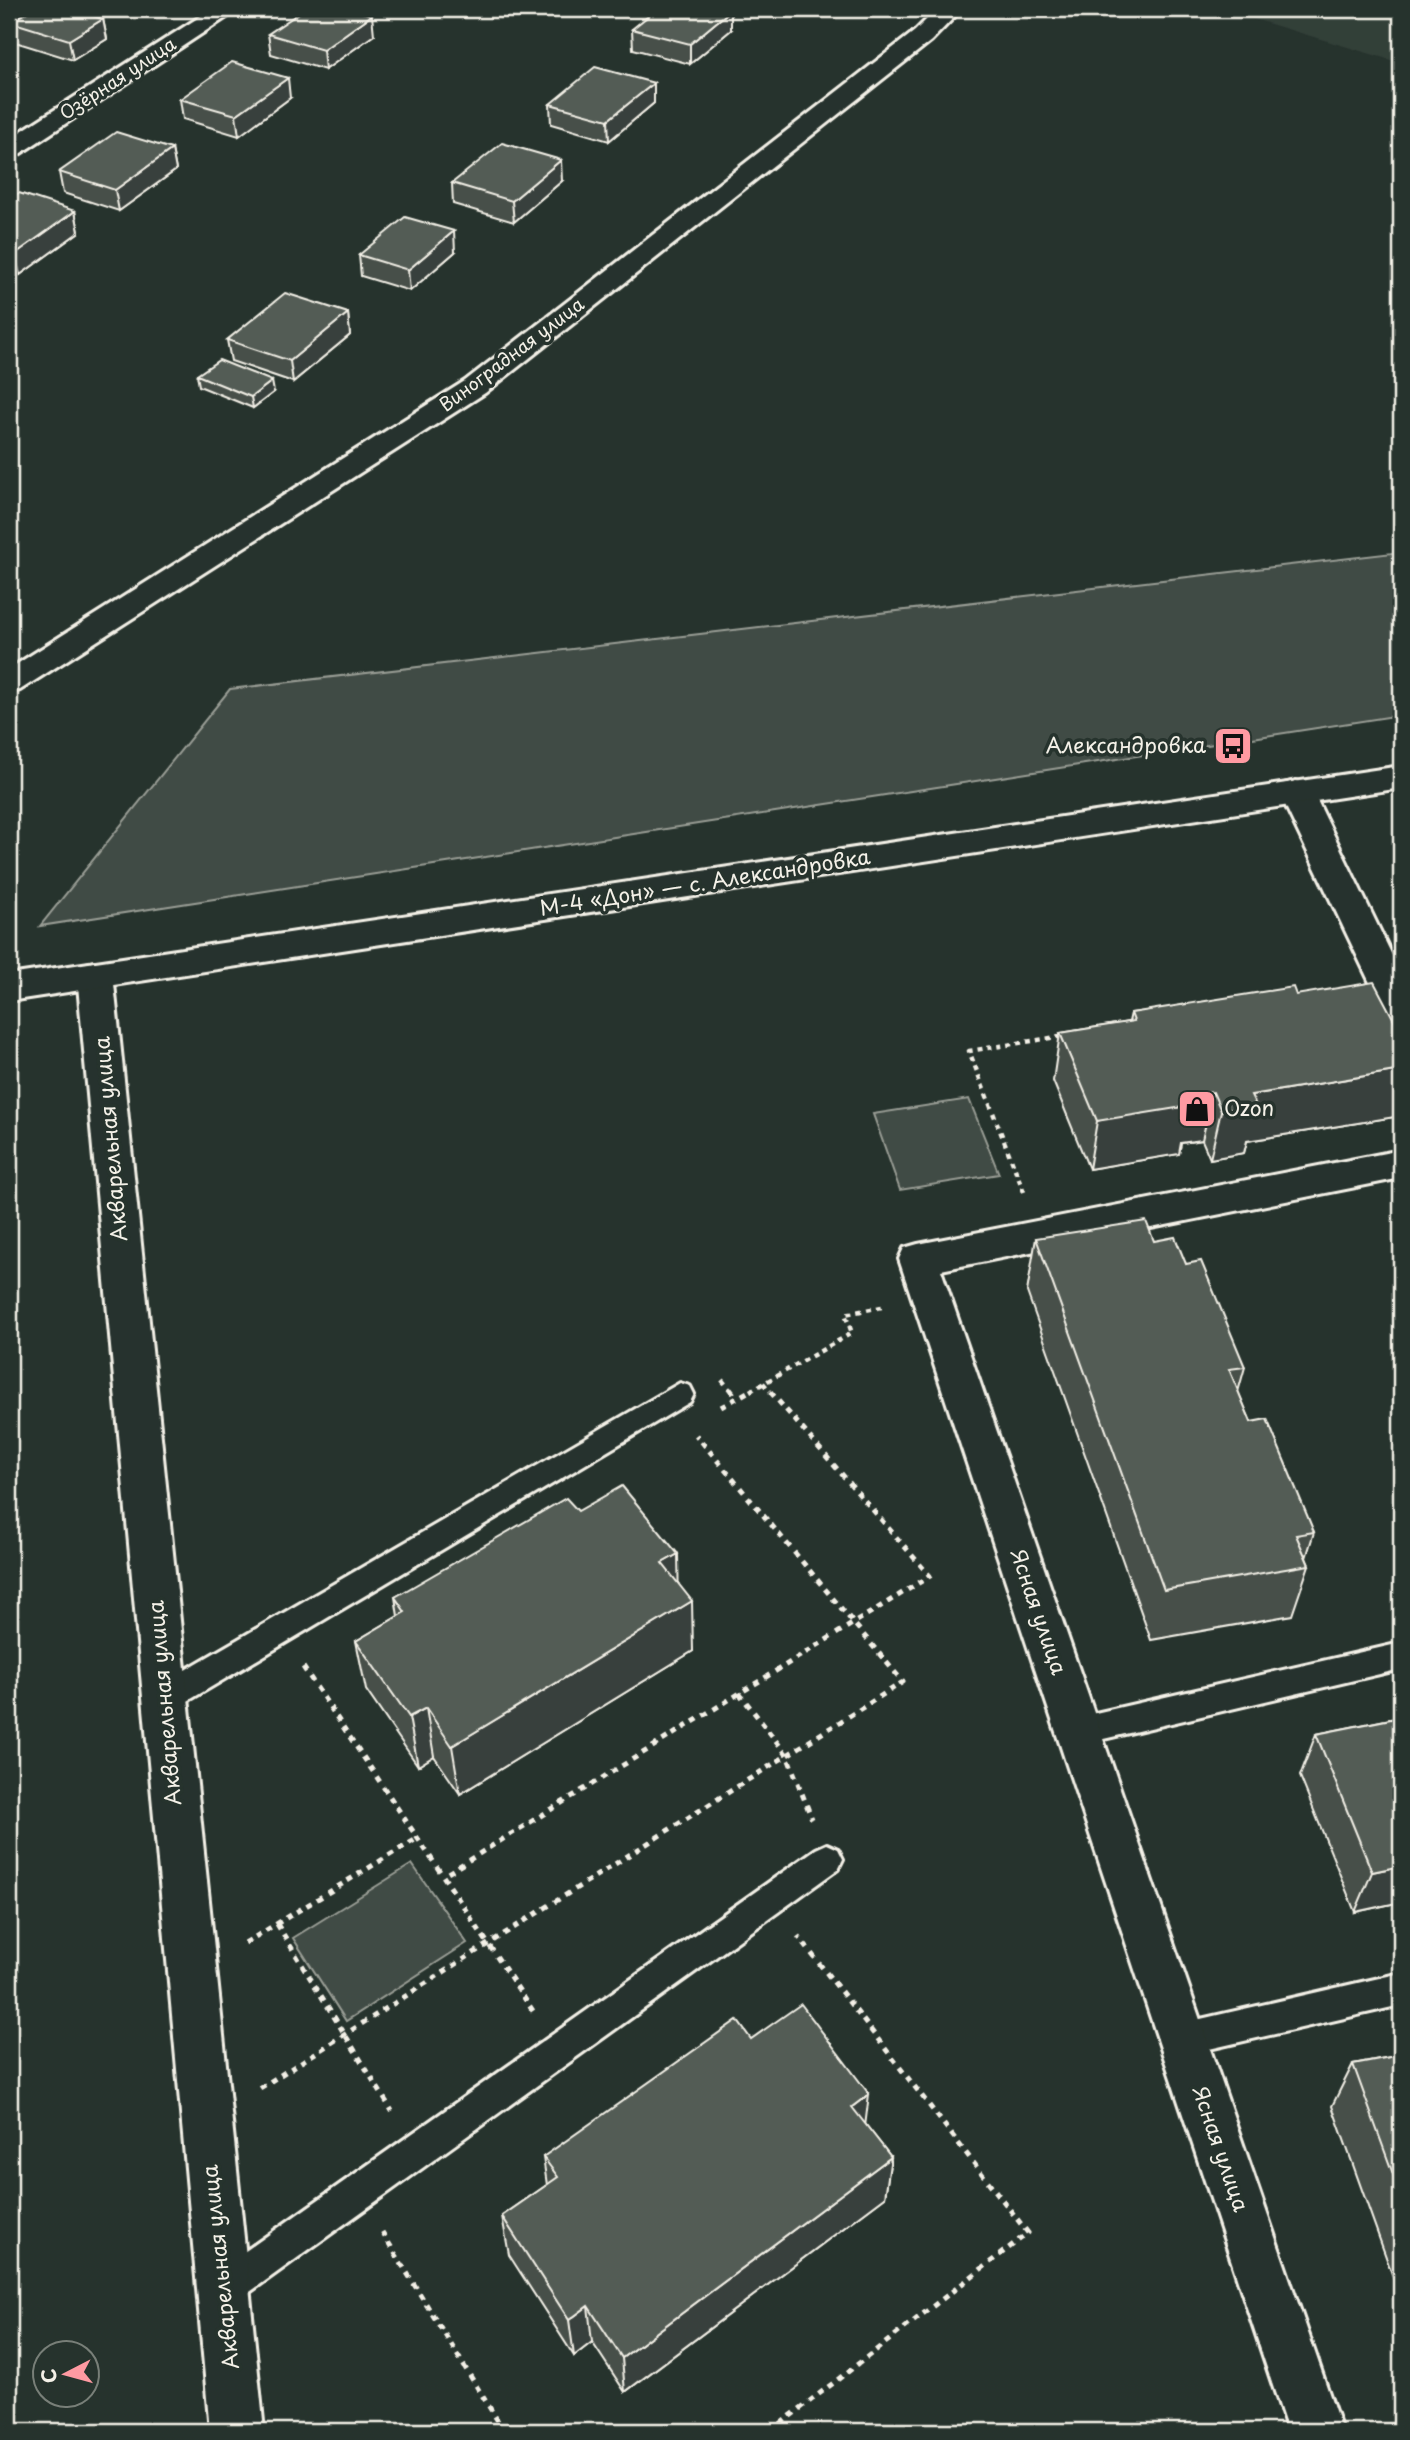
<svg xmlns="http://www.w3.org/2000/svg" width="1410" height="2440" viewBox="0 0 1410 2440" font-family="'Playpen Sans',sans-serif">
  <rect width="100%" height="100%" fill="#26332d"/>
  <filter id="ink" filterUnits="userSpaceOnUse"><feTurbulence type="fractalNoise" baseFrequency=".0143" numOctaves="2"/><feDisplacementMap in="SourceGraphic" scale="14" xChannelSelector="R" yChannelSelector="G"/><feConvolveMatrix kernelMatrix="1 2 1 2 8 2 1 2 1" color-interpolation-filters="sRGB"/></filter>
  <g filter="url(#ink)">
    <polygon fill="#333f39" points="1254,9 1401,9 1401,63 1244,16"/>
    <g fill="#414b45" stroke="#9a9e96" stroke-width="2">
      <polygon points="1401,552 1401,715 40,926 230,689"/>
      <polygon points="969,1099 999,1174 900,1190 873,1114"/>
      <polygon points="412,1864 467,1943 346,2021 293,1938"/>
    </g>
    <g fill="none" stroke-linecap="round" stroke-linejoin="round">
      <g stroke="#f4f1e8" stroke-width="6">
        <g id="lane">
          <polygon points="680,1383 690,1386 694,1394 690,1402 176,1708 165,1711 154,1708 150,1698 154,1688"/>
          <polygon points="1401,1643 1401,1669 1078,1745 1067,1741 1063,1731 1067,1721 1078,1717"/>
          <polygon points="827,1844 838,1849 843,1859 838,1869 236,2302 223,2307 210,2302 205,2289 210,2276 816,1849"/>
          <polygon points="1401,1973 1401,2005 1183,2055 1171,2050 1166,2039 1171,2028 1183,2023"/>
        </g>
      </g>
      <g stroke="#f4f1e8" stroke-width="6">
        <g id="street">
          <polygon points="212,9 239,9 18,155 9,157 9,139"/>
          <polygon points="937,9 962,9 931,41 485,393 20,690 9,693 9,669 465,381 915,31"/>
          <polygon points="1296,781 1308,784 1313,792 1401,974 1401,1023 1388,1019 1383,1010 1279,792 1284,784"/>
          <polygon points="95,962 108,965 113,974 264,2431 210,2431 77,974 82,965"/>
          <polygon points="1401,1150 1401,1178 941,1270 1342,2431 1288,2431 899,1259 904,1248 918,1244"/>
        </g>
      </g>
      <g stroke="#f4f1e8" stroke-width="6">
        <polygon id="secondary" points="1401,766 1401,788 9,1001 9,975"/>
      </g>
      <g stroke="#f4f1e8" stroke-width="4.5" stroke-dasharray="5 5" stroke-linecap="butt">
        <polyline points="1024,1192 969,1051 1063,1036"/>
        <polyline points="722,1380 731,1391"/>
        <polyline points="763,1383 770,1391"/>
        <polyline points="750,1391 852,1333 845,1314 882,1307"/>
      </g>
      <g stroke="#f4f1e8" stroke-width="5" stroke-dasharray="6 6" stroke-linecap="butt">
        <polyline points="730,1389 737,1398"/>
        <polyline points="721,1407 753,1389"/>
        <polyline points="303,1667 443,1876"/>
        <polyline points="739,1693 787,1755 812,1819"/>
        <polyline points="277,1924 392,2111"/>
        <polyline points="245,1943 418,1838"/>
        <polyline points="533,2011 443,1876 930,1576 768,1389"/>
        <polyline points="260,2088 903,1682 696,1435"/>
        <polyline points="382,2232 504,2431"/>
        <polyline points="771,2431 1028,2233 798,1936"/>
      </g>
      <use href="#lane" fill="#26332d" fill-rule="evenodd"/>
      <use href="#street" fill="#26332d" fill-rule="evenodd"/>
      <use href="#secondary" fill="#26332d" fill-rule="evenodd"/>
    </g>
    <g fill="#474f49" stroke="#f4f1e8" stroke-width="2">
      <polygon points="123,9 151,9 143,14"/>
      <polygon points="103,19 107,39 73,60 15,42 11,22"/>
      <polygon points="632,29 731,30 690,64 633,49"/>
      <polygon points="268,34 374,35 325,70 271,54"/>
      <polygon points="654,83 654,103 609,141 551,124 550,104"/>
      <polygon points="290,98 239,136 183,119 180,99"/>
      <polygon points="172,149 176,170 119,211 63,193 59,172"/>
      <polygon points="562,181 514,222 453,204 452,183"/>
      <polygon points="9,199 75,211 79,232 20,275 9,271"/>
      <polygon points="455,252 410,291 361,276 359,255"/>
      <polygon points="348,313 350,335 293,382 231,361 227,340"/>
      <polygon points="197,375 274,392 253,408 199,386"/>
      <polygon points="1296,995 1401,1033 1401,1116 1247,1141 1244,1153 1210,1159 1202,1140 1181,1143 1179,1154 1089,1169 1053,1081 1060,1033 1129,1022 1131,1013"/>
      <polygon points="1036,1238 1154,1241 1186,1264 1245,1367 1238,1392 1251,1422 1314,1532 1306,1558 1309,1565 1292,1615 1151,1640 1027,1292"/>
      <polygon points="578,1511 678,1583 693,1651 460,1794 434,1756 418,1766 366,1690 356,1641 398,1616 395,1597"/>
      <polygon points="1401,1704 1401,1902 1355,1912 1300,1776 1316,1734 1395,1718"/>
      <polygon points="751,2039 865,2124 891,2157 885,2197 625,2392 592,2342 574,2356 509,2255 502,2216 547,2185 543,2157"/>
      <polygon points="1401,2055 1401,2299 1332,2106 1353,2064"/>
    </g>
    <g fill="#39403c" stroke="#f4f1e8" stroke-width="2">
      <polygon points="142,9 151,9 143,14"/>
      <polygon points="731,10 731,30 690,64 690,44"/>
      <polygon points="372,15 374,35 325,70 323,50"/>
      <polygon points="103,19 107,39 73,60 69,40"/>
      <polygon points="288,78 290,98 239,136 236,115"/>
      <polygon points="654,83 654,103 609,141 608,120"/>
      <polygon points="172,149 176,170 119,211 115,190"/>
      <polygon points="561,160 562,181 514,222 512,201"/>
      <polygon points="75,211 79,232 20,275 15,254"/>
      <polygon points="454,231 455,252 410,291 408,270"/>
      <polygon points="348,313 350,335 293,382 290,361"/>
      <polygon points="272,381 274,392 253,408 251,397"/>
      <polygon points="1401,1070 1401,1116 1247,1141 1244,1153 1210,1159 1221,1111 1251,1095"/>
      <polygon points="1213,1092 1202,1140 1181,1143 1179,1154 1089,1169 1097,1121 1184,1096"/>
      <polygon points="678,1554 679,1604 662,1563"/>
      <polygon points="692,1601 693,1651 460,1794 452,1746"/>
      <polygon points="426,1708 434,1756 418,1766 409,1717"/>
      <polygon points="1401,1866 1401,1902 1355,1912 1372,1872"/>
      <polygon points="869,2094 864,2135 852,2107"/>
      <polygon points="891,2157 885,2197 625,2392 622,2358"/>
      <polygon points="588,2306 592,2342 574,2356 569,2320"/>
    </g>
    <g fill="#525c55" stroke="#f4f1e8" stroke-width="2">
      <polygon points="32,9 70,9 103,19 69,40 11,22"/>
      <polygon points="305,9 351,9 372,15 323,50 268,34"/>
      <polygon points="657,9 728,9 731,10 690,44 632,29"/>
      <polygon points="232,62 288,78 236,115 180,99"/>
      <polygon points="595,67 654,83 608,120 550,104"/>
      <polygon points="116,132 172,149 115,190 59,172"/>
      <polygon points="502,143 561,160 512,201 452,183"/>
      <polygon points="19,193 75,211 15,254 9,252 9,199"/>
      <polygon points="405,217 454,231 408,270 359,255"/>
      <polygon points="285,293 348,313 290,361 227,340"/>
      <polygon points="219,360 272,381 251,397 197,375"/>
      <polygon points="1374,982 1401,1033 1401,1070 1251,1095 1256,1105 1221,1111 1213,1092 1184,1096 1189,1106 1097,1121 1060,1033 1134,1021 1131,1013 1293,987 1296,995"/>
      <polygon points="1146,1221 1154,1241 1175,1237 1186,1264 1201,1261 1245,1367 1229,1369 1251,1422 1267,1419 1314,1532 1296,1535 1309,1565 1164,1590 1036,1238"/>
      <polygon points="622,1486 678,1554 662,1563 692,1601 452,1746 426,1708 409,1717 356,1641 405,1612 395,1597 566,1498 578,1511"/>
      <polygon points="1401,1717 1401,1866 1372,1872 1316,1734"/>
      <polygon points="801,2004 869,2094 852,2107 891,2157 622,2358 588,2306 569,2320 502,2216 558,2177 543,2157 737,2020 751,2039"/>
      <polygon points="1401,2055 1401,2196 1353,2064"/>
    </g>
  </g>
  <defs>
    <g id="bus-square" transform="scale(2.0125)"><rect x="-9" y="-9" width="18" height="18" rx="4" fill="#ff9aa2" stroke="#26332d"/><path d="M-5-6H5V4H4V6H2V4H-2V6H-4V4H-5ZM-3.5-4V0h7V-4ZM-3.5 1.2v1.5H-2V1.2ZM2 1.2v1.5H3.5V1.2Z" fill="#111"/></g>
    <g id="shop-square" transform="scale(2.0125)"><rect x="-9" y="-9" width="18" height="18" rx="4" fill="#ff9aa2" stroke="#26332d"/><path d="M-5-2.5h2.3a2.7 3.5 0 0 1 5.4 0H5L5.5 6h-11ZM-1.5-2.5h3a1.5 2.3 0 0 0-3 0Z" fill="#111"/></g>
  </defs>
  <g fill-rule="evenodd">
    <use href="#bus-square" x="1233" y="746"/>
    <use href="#shop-square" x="1197" y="1109"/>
  </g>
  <g text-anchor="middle" stroke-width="7" stroke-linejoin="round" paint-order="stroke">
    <g font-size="18" fill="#f4f1e8" stroke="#26332d">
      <text transform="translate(118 79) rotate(-33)" y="6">Озёрная улица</text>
      <text transform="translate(512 355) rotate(-37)" y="6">Виноградная улица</text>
    </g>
    <g font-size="21" fill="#f4f1e8" stroke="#26332d" text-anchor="end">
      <text x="1206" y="753">Александровка</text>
      <text x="1224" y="1116" text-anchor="start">Ozon</text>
    </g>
    <g font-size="21" fill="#f4f1e8" stroke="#26332d">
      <text transform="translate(705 883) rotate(-9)" y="7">М-4 «Дон» — с. Александровка</text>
      <text transform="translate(111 1139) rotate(-95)" y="7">Акварельная улица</text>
      <text transform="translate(1038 1612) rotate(71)" y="7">Ясная улица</text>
      <text transform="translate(165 1703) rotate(-95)" y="7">Акварельная улица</text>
      <text transform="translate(1220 2149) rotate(71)" y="7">Ясная улица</text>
      <text transform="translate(221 2267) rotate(-96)" y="7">Акварельная улица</text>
    </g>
  </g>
  <rect width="1410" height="2440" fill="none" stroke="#26332d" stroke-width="35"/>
  <rect x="18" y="18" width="1375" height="2405" fill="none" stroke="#f4f1e8" stroke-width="2.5" filter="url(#ink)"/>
  <g transform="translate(66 2374) rotate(264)"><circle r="33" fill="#26332d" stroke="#787f78" stroke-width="2"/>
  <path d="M0-5L12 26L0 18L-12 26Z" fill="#ff9aa2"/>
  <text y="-10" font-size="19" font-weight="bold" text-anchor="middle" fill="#f4f1e8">С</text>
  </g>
</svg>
